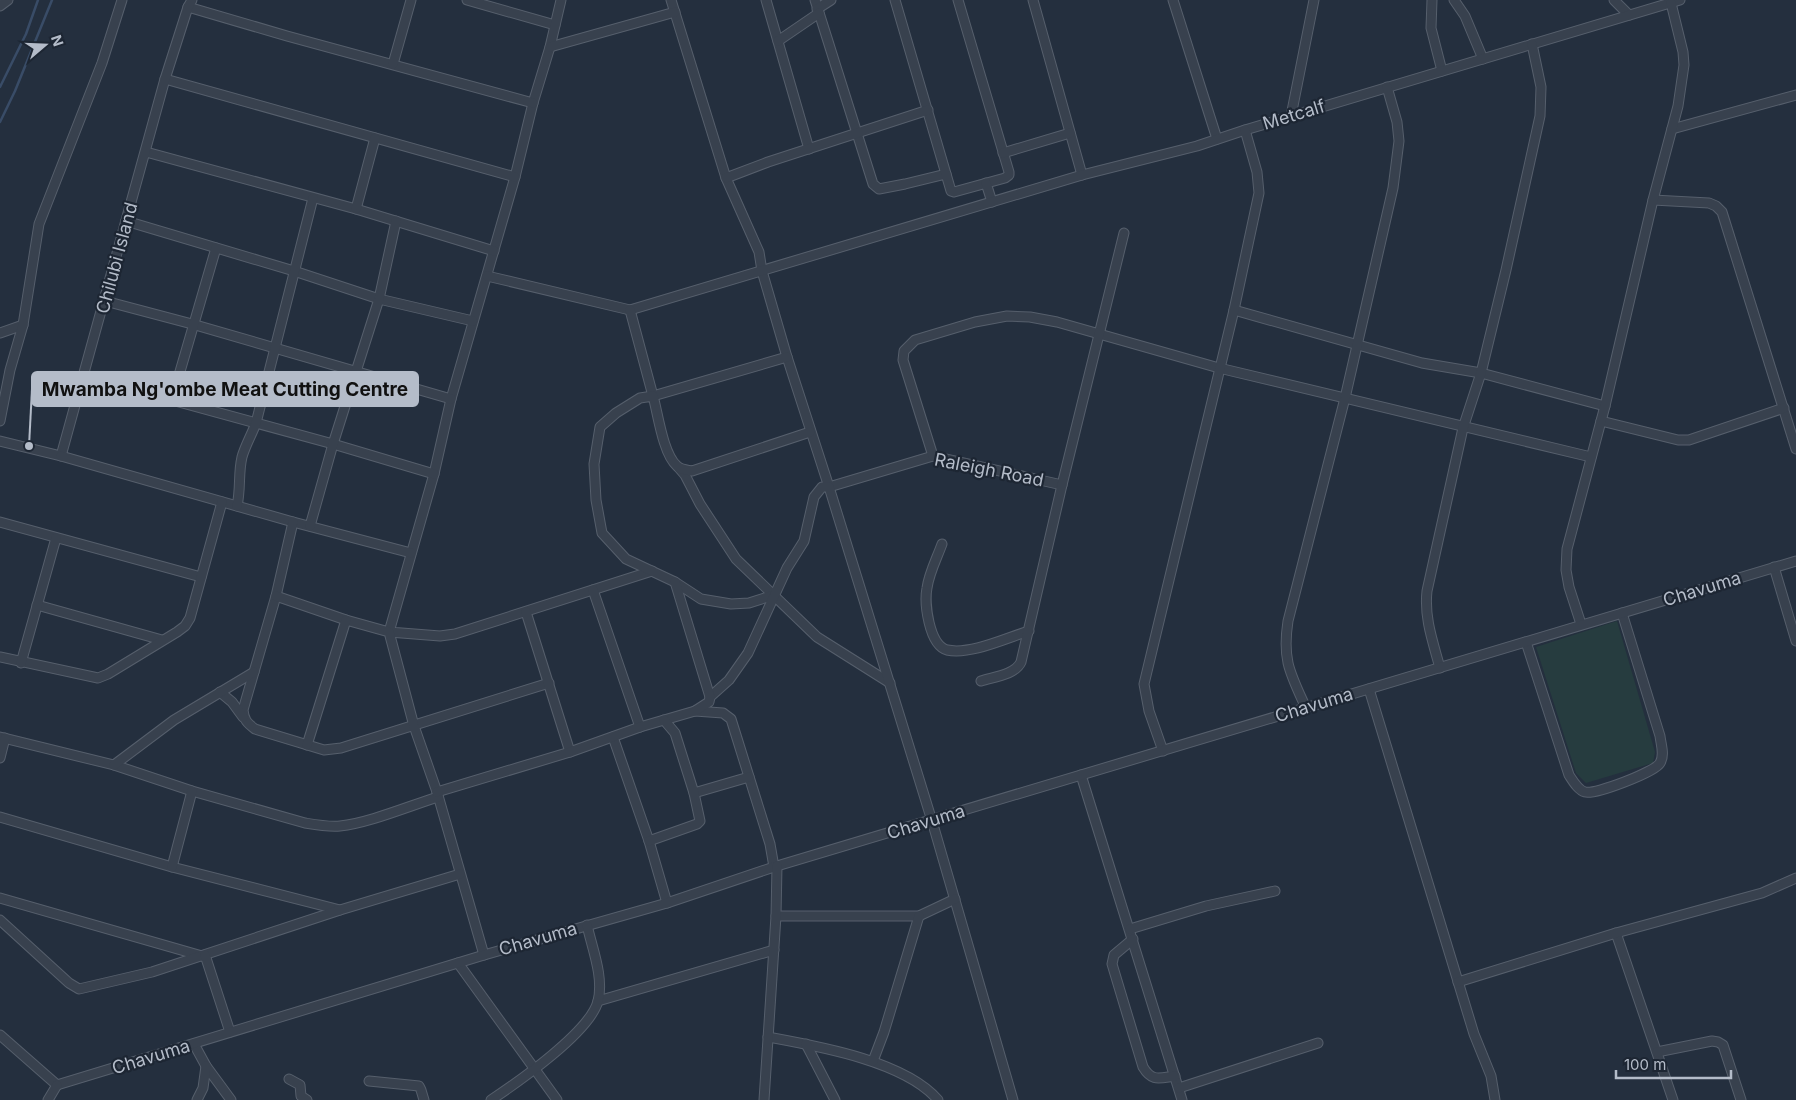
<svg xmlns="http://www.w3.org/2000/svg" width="1796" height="1100" viewBox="0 0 1796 1100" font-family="Inter,sans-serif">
  <rect width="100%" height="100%" fill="#242f3e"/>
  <polygon fill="#263c3f" points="1617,621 1655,752 1653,763 1586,783 1576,773 1536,647"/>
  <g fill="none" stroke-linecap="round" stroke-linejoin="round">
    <g stroke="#394c67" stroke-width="2.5">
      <polyline points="0,87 26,34 38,0"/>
      <polyline points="0,122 15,91 52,0"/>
    </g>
    <g stroke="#565f6c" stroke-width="11">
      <g id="minor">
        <polyline points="467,0 555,25"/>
        <polyline points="561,0 550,47 533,103 515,177 451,399 434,474 389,632 440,636 455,634 652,571"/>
        <polyline points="671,0 726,178 759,252 762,271 787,357 829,487 933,456 1062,485"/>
        <polyline points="766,0 809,149"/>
        <polyline points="815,0 873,184 879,189 905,184 946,174"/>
        <polyline points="895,0 951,191 954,192 1005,178 1009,175 1009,172 958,0"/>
        <polyline points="1033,0 1082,175"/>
        <polyline points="1173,0 1217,139"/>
        <polyline points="1432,0 1431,28 1442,71"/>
        <polyline points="1454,0 1465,16 1483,59"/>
        <polyline points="1614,0 1629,15"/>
        <polyline points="0,6 8,0"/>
        <polyline points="188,7 287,36 533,103"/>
        <polyline points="817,9 831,0"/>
        <polyline points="778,41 819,13"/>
        <polyline points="550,47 675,12"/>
        <polyline points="393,64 411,0"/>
        <polyline points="165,79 515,177"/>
        <polyline points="1291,116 1314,0"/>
        <polyline points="1672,129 1796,95"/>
        <polyline points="146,152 356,209 494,251"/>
        <polyline points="1003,153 1070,133"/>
        <polyline points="726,178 768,162 928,110"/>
        <polyline points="986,183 992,202"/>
        <polyline points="1653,200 1709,203 1716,206 1722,212 1796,449"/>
        <polyline points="356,209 375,138"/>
        <polyline points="126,221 294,271 379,299 473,321"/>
        <polyline points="487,276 630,310 1082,175 1197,146 1245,130 1680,0"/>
        <polyline points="105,301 192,324 451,399"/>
        <polyline points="630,310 653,396 787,357"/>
        <polyline points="1234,310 1422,363 1481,373 1605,406"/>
        <polyline points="0,333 23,325"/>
        <polyline points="84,376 333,444 434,474"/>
        <polyline points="172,399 216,248"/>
        <polyline points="0,421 10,370 23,325 39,224 102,63 122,0"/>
        <polyline points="1601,421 1678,440 1689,440 1784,408"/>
        <polyline points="0,441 61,456 165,79 188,7 192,0"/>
        <polyline points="61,456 293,522 411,553"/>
        <polyline points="933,456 903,360 904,351 915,340 975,322 1007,316 1030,317 1057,322 1219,368 1591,457"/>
        <polyline points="679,468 685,475 700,504 736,559 817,637 890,683"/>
        <path d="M237 506C241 488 238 474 242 457 245 446 252 434 256 423L313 198"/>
        <polyline points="0,522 201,577"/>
        <path d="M293 522 276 596 243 710C244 720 247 723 255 729L324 750 341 748 549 683"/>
        <polyline points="310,526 333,444 379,299 396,221"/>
        <path d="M942 544C937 558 929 573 927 588 924 603 929 645 947 650 971 655 1006 638 1029 631"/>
        <polyline points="1774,567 1796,641"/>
        <polyline points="593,590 640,727"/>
        <path d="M774 595 749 603 731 604 701 599 675 582 626 559 602 533 596 500 594 464 600 427 616 413 640 398 653 396C658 414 663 454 677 466 681 470 687 470 692 471L810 432"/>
        <polyline points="276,596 346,620 389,632 414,726 437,792 484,955"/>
        <polyline points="37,605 162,640"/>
        <polyline points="526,612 570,752"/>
        <polyline points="1581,624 1569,587 1566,570 1567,549 1605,406 1653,200 1678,106 1684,65 1683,52 1671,3"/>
        <path d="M1526 642 1569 775C1573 781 1578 790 1585 792 1595 795 1655 772 1660 763 1665 755 1661 745 1660 736L1622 613"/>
        <polyline points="0,657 98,678 108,674 177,632 185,626 190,618 222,502"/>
        <polyline points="21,663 56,538"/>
        <path d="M1440 668C1433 642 1424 618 1427 591L1463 428 1481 373 1506 270 1540 116 1541 87 1532 44"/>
        <path d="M981 681C993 677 1015 675 1021 662L1062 485 1124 233"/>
        <polyline points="1369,689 1474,1034 1491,1076 1495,1100"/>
        <polyline points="220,692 232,702 243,717"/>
        <polyline points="710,697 729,680 748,653 787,568 804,541 814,497 822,487 829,487 932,821 1013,1100"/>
        <path d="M1306 708C1290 673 1282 660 1288 621L1345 398 1393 188 1399 141 1397 122 1387 87"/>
        <polyline points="695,711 723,713 731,719 770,844 774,867"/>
        <path d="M0 737 114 765 192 791 305 823C317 825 328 827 340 826 369 823 409 806 438 797"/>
        <polyline points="613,737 649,841 667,903"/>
        <polyline points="307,745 346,620"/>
        <polyline points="1163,751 1149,711 1144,684 1234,310 1259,193 1257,172 1245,130"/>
        <polyline points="0,758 5,738"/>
        <polyline points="114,765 174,720 254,672"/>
        <polyline points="1081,775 1182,1100"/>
        <polyline points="437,792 570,752 640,727 695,711 709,702 710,697 675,582"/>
        <polyline points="694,793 749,777"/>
        <polyline points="0,817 172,867 340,910"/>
        <polyline points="649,841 697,824 700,821 694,793 675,733 664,720"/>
        <polyline points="172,867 192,791"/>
        <polyline points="0,898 202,956"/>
        <polyline points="776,916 919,916 955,899"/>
        <polyline points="0,920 69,983 79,989 152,972 340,910 460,874"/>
        <polyline points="1130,929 1206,906 1275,891"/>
        <polyline points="1616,933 1673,1100"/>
        <path d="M1133 939 1114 955 1112 964 1143 1067C1152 1082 1159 1078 1175 1076"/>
        <polyline points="205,955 230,1032"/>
        <polyline points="458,963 557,1100"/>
        <polyline points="1458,982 1616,933 1762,893 1796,878"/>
        <polyline points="598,1001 774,950"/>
        <polyline points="0,1035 57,1085"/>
        <path d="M768 1037C817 1046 905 1061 938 1100"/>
        <polyline points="194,1044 206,1066 231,1100"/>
        <polyline points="806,1044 835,1100"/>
        <polyline points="1657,1052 1712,1041 1718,1042 1723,1045 1741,1100"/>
        <polyline points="873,1061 884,1032 919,916"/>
        <polyline points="289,1079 300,1085 301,1096 307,1100"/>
        <polyline points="369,1081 419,1086 421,1090 424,1100"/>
        <polyline points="57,1085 484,955 667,903 777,866 1796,561"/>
        <polyline points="1179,1088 1318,1043"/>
        <polyline points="48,1100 57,1085"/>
        <polyline points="197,1100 203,1088 206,1066"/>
        <path d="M491 1100C518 1082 590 1032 598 1001 604 977 592 948 587 925"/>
        <polyline points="764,1100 776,916 777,866"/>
      </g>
    </g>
    <use href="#minor" stroke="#38414e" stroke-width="9"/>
  </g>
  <g text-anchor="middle" stroke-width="4.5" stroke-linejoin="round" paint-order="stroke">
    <g font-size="18" fill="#b4bcc9" stroke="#1d2633">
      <text transform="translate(1294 115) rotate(-17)" y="6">Metcalf</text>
      <text transform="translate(117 258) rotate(-75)" y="6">Chilubi Island</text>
      <text transform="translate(989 470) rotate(11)" y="6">Raleigh Road</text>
      <text transform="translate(1702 589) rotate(-17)" y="6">Chavuma</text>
      <text transform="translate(1314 705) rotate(-17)" y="6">Chavuma</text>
      <text transform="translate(926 822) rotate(-17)" y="6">Chavuma</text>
      <text transform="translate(538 939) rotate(-16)" y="6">Chavuma</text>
      <text transform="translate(151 1057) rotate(-17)" y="6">Chavuma</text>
    </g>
  </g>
  <path fill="none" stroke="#b4bcc9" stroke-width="2" d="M29 446L32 389"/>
  <circle fill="#b4bcc9" stroke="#1d2633" stroke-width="2" cx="29" cy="446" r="5"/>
  <rect fill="#b4bcc9" stroke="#b4bcc9" stroke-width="2" x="32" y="372" width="386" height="34" rx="5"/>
  <g font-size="19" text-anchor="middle" font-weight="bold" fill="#111">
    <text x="225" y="396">Mwamba Ng'ombe Meat Cutting Centre</text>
  </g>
  <g transform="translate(45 45) rotate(71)" stroke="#1d2633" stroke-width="4" paint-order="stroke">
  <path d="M0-4L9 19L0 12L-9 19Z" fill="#b4bcc9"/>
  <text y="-8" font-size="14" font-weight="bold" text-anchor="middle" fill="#b4bcc9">N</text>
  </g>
  <path d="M1616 1070v8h115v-8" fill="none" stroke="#b4bcc9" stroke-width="2.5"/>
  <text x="1624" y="1070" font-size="15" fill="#b4bcc9" stroke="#1d2633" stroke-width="4" paint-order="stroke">100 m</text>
</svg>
